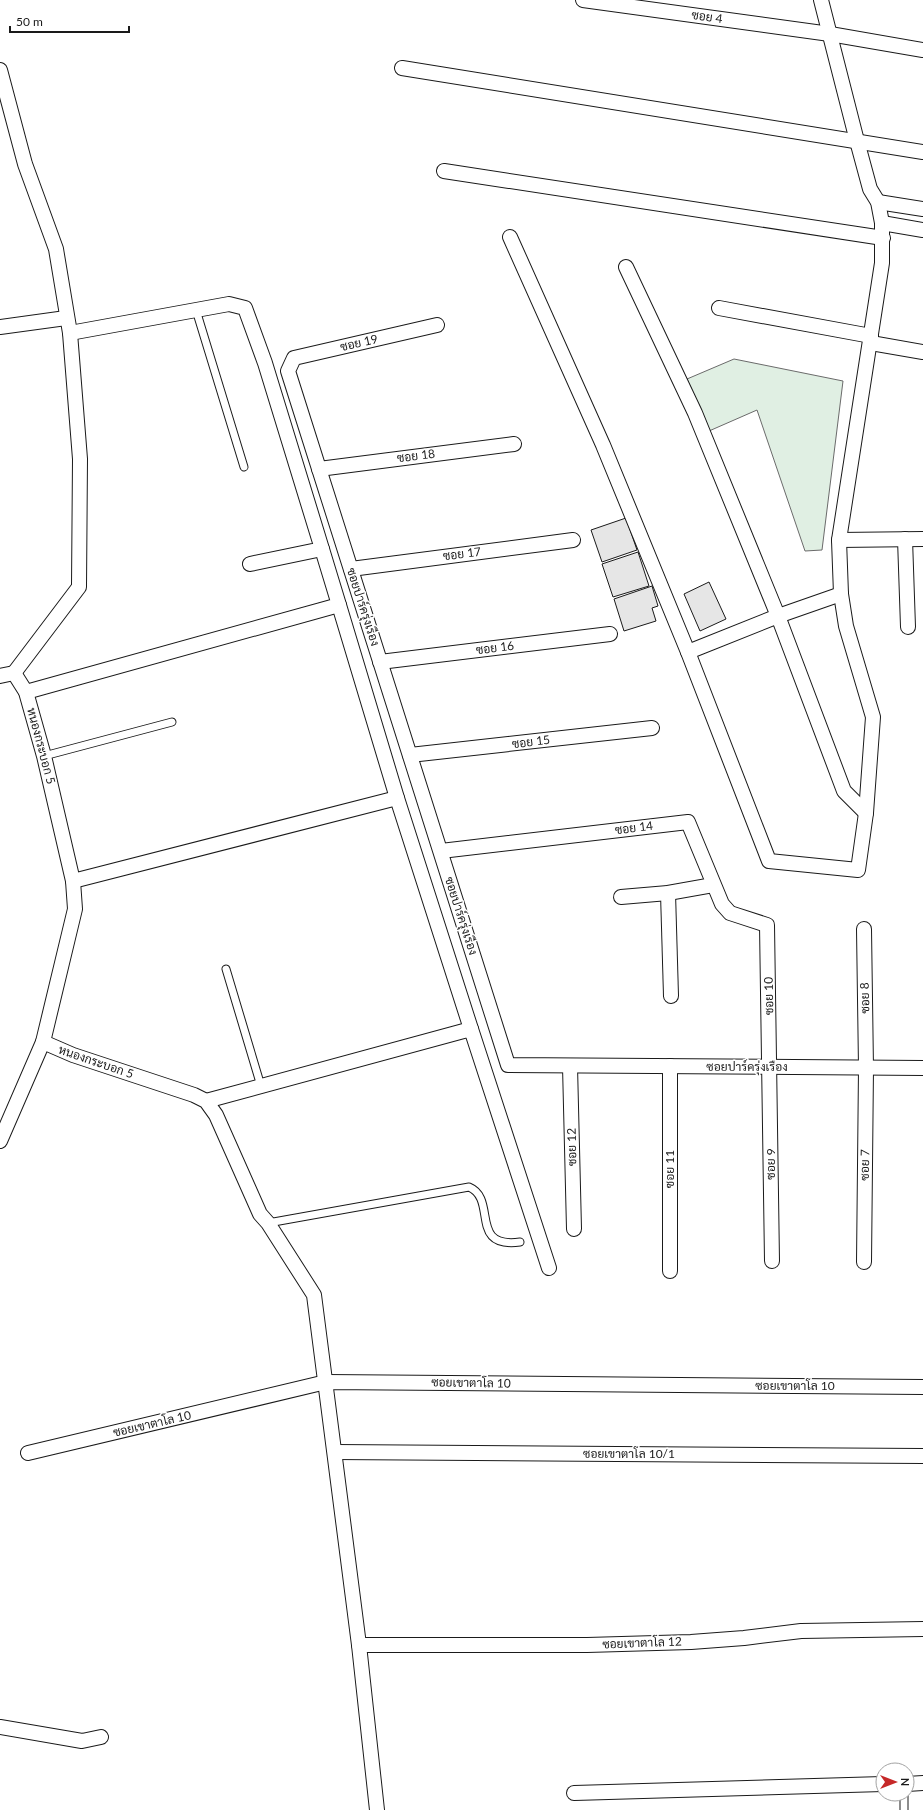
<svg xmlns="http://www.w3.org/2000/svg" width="923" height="1810" viewBox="0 0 923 1810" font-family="Lato,Sarabun,sans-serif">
  <rect width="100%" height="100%" fill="#fff"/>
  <polygon fill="#e0efe3" stroke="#6a6a6a" points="734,359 843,381 822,550 805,551 757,410 709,431 687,379"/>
  <g fill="#e6e6e6" stroke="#1a1a1a">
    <polygon points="626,518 637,550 602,562 591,530"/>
    <polygon points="638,552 649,586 613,597 602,564"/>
    <polygon points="709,582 726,619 700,631 684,594"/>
    <polygon points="652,586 658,606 652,608 656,621 624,631 614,599"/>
  </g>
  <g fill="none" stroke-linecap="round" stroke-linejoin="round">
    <g stroke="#1a1a1a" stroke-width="9">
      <g id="service">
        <polyline points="196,310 244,467"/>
        <polyline points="44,756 172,722"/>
        <polyline points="226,969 261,1086"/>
        <path d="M268 1223 469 1187C498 1199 468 1249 520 1242"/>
        <polyline points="904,1810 904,1794"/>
      </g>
    </g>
    <g stroke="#1a1a1a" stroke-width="16">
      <g id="minor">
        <polyline points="583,0 830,34 923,50"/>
        <polyline points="402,68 923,152"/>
        <polyline points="0,70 25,164 56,249 70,333 80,459 79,587 14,673"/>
        <polyline points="444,171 883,238"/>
        <polyline points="878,202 923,209"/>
        <polyline points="882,223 923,230"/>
        <polyline points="510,237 603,445 688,652 769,861 858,870 866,813 873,717 846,626 841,594 839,540 882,263 882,223 878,202 870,189 857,141 821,0"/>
        <polyline points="626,267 695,413 778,616 844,791 866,813"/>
        <polyline points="719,308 871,336"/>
        <polyline points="437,325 294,358 288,371 508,1065 923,1068"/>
        <polyline points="0,327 66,318"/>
        <polyline points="70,333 229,304 245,308 265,363 322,549 250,564"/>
        <polyline points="871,343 923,352"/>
        <polyline points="319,469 514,444"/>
        <polyline points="905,539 908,627"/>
        <polyline points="839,540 923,539"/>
        <polyline points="351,569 573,540"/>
        <polyline points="339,605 397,798 471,1029"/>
        <polyline points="688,652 778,616 841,594"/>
        <polyline points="380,662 610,634"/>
        <polyline points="14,673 26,692 44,756 73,881 75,909 43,1042 73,1055 194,1095 206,1101 216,1115 260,1214 268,1223 314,1295 359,1645 377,1810"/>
        <polyline points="0,676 14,673"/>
        <polyline points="26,692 339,605 322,549"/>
        <polyline points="410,755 652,728"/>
        <polyline points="441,851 688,822 722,904 730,913 767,925 772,1261"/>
        <polyline points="73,881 397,798"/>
        <polyline points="668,893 671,996"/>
        <polyline points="621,897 668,893 713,885"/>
        <polyline points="570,1066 574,1229"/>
        <polyline points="670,1066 670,1271"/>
        <polyline points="206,1101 471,1029 549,1268"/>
        <polyline points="0,1141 43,1042"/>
        <polyline points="864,1262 866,1068 864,929"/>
        <polyline points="335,1452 923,1456"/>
        <polyline points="28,1453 326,1382 923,1387"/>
        <polyline points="359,1645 587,1645 691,1642 744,1638 801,1631 923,1629"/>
        <polyline points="0,1727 82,1741 101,1737"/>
        <polyline points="907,1784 923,1783"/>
        <polyline points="574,1793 883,1784"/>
      </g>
    </g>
    <use href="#service" stroke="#fff" stroke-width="7"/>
    <use href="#minor" stroke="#fff" stroke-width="14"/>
  </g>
  <g text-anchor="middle" stroke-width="3" stroke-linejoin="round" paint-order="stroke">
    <g font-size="12" fill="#1a1a1a" stroke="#fff">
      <text transform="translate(707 17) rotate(8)" y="4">ซอย 4</text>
      <text transform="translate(359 343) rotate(-13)" y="4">ซอย 19</text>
      <text transform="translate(416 456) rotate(-7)" y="4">ซอย 18</text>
      <text transform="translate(462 554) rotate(-7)" y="4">ซอย 17</text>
      <text transform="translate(363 607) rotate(72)" y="4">ซอยปาร์ครุ่งเรือง</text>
      <text transform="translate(495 648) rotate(-7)" y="4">ซอย 16</text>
      <text transform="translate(531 742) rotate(-7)" y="4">ซอย 15</text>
      <text transform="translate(41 746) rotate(75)" y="4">หนองกระบอก 5</text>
      <text transform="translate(634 828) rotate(-7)" y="4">ซอย 14</text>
      <text transform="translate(461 916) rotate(72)" y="4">ซอยปาร์ครุ่งเรือง</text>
      <text transform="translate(769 996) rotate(-91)" y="4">ซอย 10</text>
      <text transform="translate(865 998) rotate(-91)" y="4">ซอย 8</text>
      <text transform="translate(96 1062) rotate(19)" y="4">หนองกระบอก 5</text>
      <text x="747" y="1071">ซอยปาร์ครุ่งเรือง</text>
      <text transform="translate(572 1147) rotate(-91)" y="4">ซอย 12</text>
      <text transform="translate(771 1164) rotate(-90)" y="4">ซอย 9</text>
      <text transform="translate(865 1165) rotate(-89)" y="4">ซอย 7</text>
      <text transform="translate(670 1169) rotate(-90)" y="4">ซอย 11</text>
      <text transform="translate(471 1383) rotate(1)" y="4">ซอยเขาตาโล 10</text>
      <text x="795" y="1390">ซอยเขาตาโล 10</text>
      <text transform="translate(152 1424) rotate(-13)" y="4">ซอยเขาตาโล 10</text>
      <text x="629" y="1458">ซอยเขาตาโล 10/1</text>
      <text transform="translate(642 1643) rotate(-2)" y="4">ซอยเขาตาโล 12</text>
    </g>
  </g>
  <g transform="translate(895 1782) rotate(90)"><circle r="19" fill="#ffffff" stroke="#a3a3a3"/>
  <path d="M0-3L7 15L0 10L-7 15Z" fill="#c62828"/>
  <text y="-6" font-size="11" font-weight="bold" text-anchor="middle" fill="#1a1a1a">N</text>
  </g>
  <path d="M10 26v6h119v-6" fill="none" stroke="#1a1a1a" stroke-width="2"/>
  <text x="16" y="26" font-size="12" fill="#1a1a1a" stroke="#ffffff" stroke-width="3" paint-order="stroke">50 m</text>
</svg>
